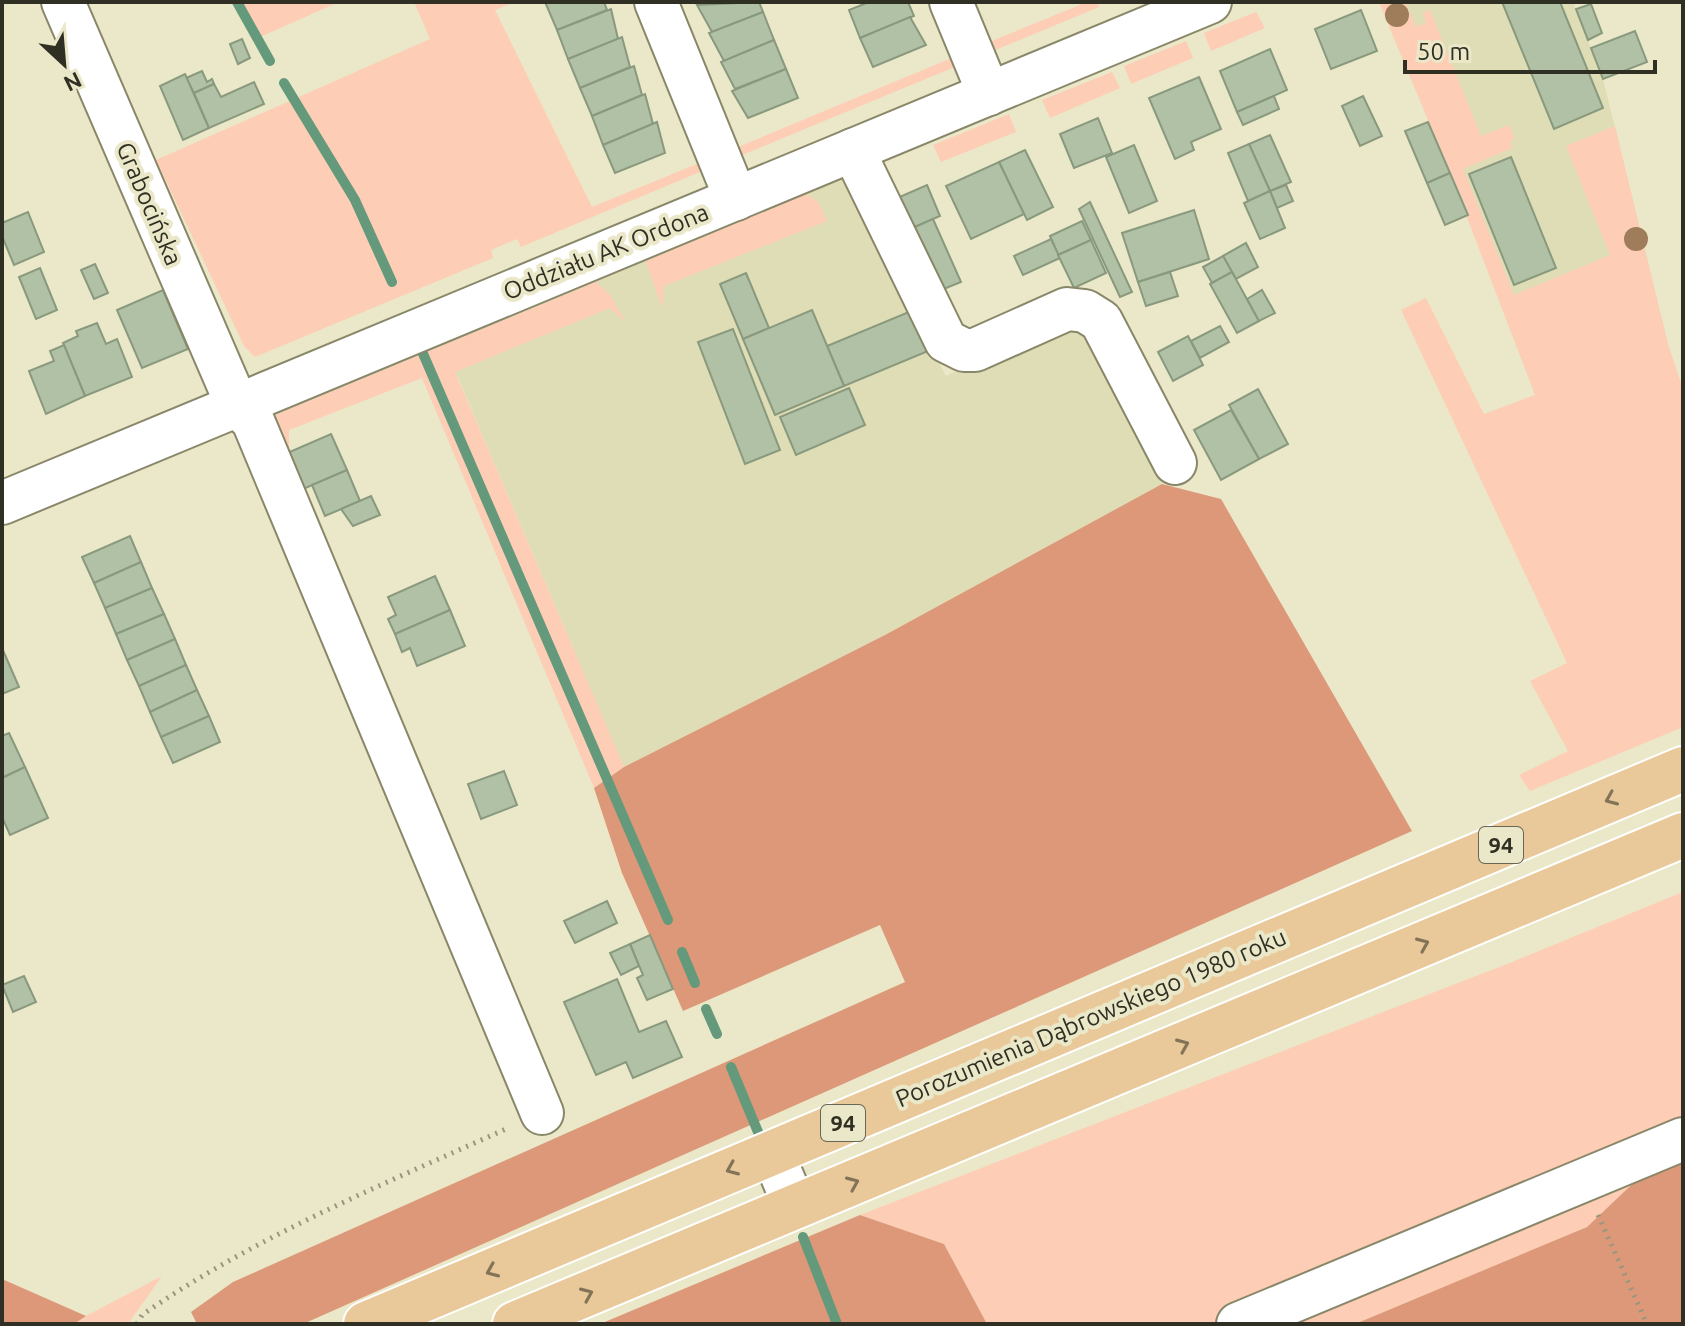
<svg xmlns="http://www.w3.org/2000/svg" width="1685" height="1326" viewBox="0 0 1685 1326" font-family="Ubuntu,sans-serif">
  <rect width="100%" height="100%" fill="#eae8c8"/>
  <g fill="#dfddb5">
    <polygon points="1379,2 1573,2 1603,79 1668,344 1536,395 1468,215"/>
    <polygon points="843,173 946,376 1072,316 1162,484 885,635 624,767 441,338"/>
  </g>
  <g fill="#fecdb6">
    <polygon points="241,2 339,2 258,38"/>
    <polygon points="414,2 515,2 495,10 592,207 704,161 707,169 521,247 517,239 491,250 493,258 255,357 244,346 156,160 430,39"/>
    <polygon points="1087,2 1098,2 1099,7 988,53 982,45"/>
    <polygon points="1379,2 1405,2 1416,27 1426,23 1423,13 1430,10 1481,136 1509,125 1515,139 1510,141 1512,148 1463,169 1514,295 1610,255 1566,146 1615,126 1668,344 1683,389 1683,727 1530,791 1519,775 1568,751 1530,681 1567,663 1401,310 1426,298 1484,414 1535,395 1450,173"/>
    <polygon points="1256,12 1265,28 1211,51 1204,33"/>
    <polygon points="1186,41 1193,58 1131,84 1124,66"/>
    <polygon points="959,55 962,64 735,158 731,150"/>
    <polygon points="1112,72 1120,88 1050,118 1042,100"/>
    <polygon points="1009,114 1016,132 941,162 933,145"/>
    <polygon points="806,194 818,202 827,221 664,286 662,308 646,261"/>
    <polygon points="596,282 610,295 626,323 610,308 455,372 624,767 594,788 422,378 289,430 289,450 279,455 274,423 277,414"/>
    <polygon points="1683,892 1683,1136 1587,1227 1355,1324 987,1324 944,1244 860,1215 1507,964"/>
    <polygon points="162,1276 128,1324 74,1324 86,1316"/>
  </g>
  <g fill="#dc9878">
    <polygon points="1162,484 1221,499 1412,831 303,1324 197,1324 191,1312 233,1282 905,982 880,925 683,1011 622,873 594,788 624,767 885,635"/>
    <polygon points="1683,1136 1683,1324 1355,1324 1587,1227"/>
    <polygon points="860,1215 944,1244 987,1324 600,1324"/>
    <polygon points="2,1279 86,1316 74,1324 2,1324"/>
  </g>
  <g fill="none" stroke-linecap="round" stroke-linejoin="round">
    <g stroke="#64997b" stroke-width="10">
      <polyline points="237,2 270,61"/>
      <polyline points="284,83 355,200 392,282"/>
      <polyline points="418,342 668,920"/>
      <polyline points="682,952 695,983"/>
      <polyline points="706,1009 717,1034"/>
      <polyline points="731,1067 758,1132"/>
      <polyline points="803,1237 837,1324"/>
    </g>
  </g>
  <g fill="#b0c1a5" stroke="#89997e" stroke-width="2">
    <polygon points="545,2 604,2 607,10 557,30"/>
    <polygon points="759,2 763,12 712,32 697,5"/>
    <polygon points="869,2 908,2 914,16 860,38 849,10"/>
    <polygon points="1502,2 1560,2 1603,108 1554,129"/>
    <polygon points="1591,4 1602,33 1588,40 1576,9"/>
    <polygon points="611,9 618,39 568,59 557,30"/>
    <polygon points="1361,10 1377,51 1331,69 1315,29"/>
    <polygon points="763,12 774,40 724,61 709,33"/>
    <polygon points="910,17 926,45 873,67 860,38"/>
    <polygon points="1635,31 1647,62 1603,79 1591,48"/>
    <polygon points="622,37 630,67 580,88 568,59"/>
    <polygon points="242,39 250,58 238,64 230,44"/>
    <polygon points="774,40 786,69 735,89 721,62"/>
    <polygon points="1270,49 1287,90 1237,112 1220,71"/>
    <polygon points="634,66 642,95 592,116 580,88"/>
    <polygon points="786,69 798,98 748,118 732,91"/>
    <polygon points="202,71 207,82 212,79 214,84 194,93 186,78"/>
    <polygon points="185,74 209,128 183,140 160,86"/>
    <polygon points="1199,77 1221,129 1191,142 1194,150 1175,159 1149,98"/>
    <polygon points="254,82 264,104 209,128 194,93 214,84 221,97"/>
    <polygon points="645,94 653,124 603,145 592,116"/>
    <polygon points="1274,96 1279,109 1243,125 1237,112"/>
    <polygon points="1363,96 1382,136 1360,146 1342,106"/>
    <polygon points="1098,118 1112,153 1074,168 1060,134"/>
    <polygon points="657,122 665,153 615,173 603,145"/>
    <polygon points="1428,122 1450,173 1427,183 1405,131"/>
    <polygon points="1270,135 1291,182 1270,191 1249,144"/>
    <polygon points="1249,144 1270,191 1248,201 1228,153"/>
    <polygon points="1134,145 1157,201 1129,213 1106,157"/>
    <polygon points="1025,150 1053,207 1027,220 999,162"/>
    <polygon points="1511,157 1556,268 1514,285 1469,174"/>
    <polygon points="999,162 1024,214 971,239 946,186"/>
    <polygon points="1450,173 1468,215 1445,225 1427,183"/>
    <polygon points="927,185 940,216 901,233 888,202"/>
    <polygon points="1286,185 1293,201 1277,208 1270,191"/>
    <polygon points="1270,191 1285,228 1260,239 1244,203"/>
    <polygon points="1090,202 1132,292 1120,297 1079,209"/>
    <polygon points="1194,210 1209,259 1138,282 1122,233"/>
    <polygon points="28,212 44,252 14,265 2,236 2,223"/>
    <polygon points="933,219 961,282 929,295 901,233"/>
    <polygon points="1082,221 1091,240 1058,255 1050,236"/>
    <polygon points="1051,239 1060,258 1023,275 1014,256"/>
    <polygon points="1091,240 1106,273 1074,288 1058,255"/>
    <polygon points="1246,243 1258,267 1236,279 1223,256"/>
    <polygon points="1223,256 1232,272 1212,283 1203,267"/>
    <polygon points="95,264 108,293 94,299 81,270"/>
    <polygon points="40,268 57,310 36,319 19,277"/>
    <polygon points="1170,272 1178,296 1146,306 1138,282"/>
    <polygon points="1232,272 1259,321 1237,333 1210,284"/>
    <polygon points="746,273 769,328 743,339 720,284"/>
    <polygon points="163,290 188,349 142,368 117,310"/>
    <polygon points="1262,290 1275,313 1259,321 1247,299"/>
    <polygon points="916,309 933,349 844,386 827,346"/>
    <polygon points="812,310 844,386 775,415 743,339"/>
    <polygon points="97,323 106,344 117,339 132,377 85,396 63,343 78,336 76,331"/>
    <polygon points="1220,326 1229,342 1200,358 1191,341"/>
    <polygon points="733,329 780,450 745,464 698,342"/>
    <polygon points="1188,336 1203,365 1173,381 1158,352"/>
    <polygon points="64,345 85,396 46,414 29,371 54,361 50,351"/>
    <polygon points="849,388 865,425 796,455 780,417"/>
    <polygon points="1258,389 1288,444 1259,459 1229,405"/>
    <polygon points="1231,410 1259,459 1221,480 1194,430"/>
    <polygon points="331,434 347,470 301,490 285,454"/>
    <polygon points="347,470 360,501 325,516 312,485"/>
    <polygon points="371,496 380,515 353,526 341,509"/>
    <polygon points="130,536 141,562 94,583 82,557"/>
    <polygon points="141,562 152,588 105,608 94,583"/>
    <polygon points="435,576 450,610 395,634 388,619 396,615 388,597"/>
    <polygon points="152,588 164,614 116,634 105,608"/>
    <polygon points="450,610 465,646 417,666 410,648 402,652 395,634"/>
    <polygon points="164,614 175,639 127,660 116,634"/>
    <polygon points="175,639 186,665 139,686 127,660"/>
    <polygon points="2,648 19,687 2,694"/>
    <polygon points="186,665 197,690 150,712 139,686"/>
    <polygon points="197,690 209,716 161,737 150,712"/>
    <polygon points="209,716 220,742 173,763 161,737"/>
    <polygon points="9,733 25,767 2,778 2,736"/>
    <polygon points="25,767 48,818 10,835 2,817 2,778"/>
    <polygon points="504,771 517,805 481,819 468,784"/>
    <polygon points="607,901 617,923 575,943 564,921"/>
    <polygon points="650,935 673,989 647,1000 637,978 643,975 630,944"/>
    <polygon points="630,944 639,966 621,975 610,953"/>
    <polygon points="24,976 36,1002 13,1012 2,985"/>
    <polygon points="617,979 639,1032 666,1021 682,1057 633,1078 626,1062 596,1075 564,1002"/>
  </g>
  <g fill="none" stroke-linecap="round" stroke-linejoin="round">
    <g stroke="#898769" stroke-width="46">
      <g id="minor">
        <polyline points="63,2 237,405 253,421 542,1113"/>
        <polyline points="656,2 736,199"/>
        <polyline points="951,2 989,94"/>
        <polyline points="853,150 946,341 964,350 975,350 1067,309 1085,311 1101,321 1175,463"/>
        <polyline points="2,503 1210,2"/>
        <polyline points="772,1152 795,1207"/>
        <polyline points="1238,1324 1683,1139"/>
      </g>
    </g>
    <g stroke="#fff" stroke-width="48">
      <g id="major">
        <polyline points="366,1324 1683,769"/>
        <polyline points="515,1324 1683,835"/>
      </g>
    </g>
    <g stroke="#98967f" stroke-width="5" stroke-dasharray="2 6" stroke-linecap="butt">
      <polyline points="1598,1215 1647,1324"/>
      <path d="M137 1324 142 1315C254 1237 384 1184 508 1128"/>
    </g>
    <use href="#minor" stroke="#fff" stroke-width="42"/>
    <use href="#major" stroke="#e9c999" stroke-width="44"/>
  </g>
  <g fill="#9f7d5a">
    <circle cx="1397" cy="15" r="12"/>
    <circle cx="1636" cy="239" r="12"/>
  </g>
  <defs><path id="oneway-chevron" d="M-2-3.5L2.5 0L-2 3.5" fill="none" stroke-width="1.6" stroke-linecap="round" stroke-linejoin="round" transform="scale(2)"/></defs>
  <g stroke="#837458">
    <use href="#oneway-chevron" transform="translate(1611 799) rotate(157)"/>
    <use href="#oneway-chevron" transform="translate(1423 944) rotate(-23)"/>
    <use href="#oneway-chevron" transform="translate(1183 1045) rotate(-23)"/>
    <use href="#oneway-chevron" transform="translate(732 1169) rotate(157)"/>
    <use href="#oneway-chevron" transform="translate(853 1183) rotate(-23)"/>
    <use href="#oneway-chevron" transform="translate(492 1271) rotate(157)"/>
    <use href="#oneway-chevron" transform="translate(587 1294) rotate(-23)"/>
  </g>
  <g text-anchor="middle" stroke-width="8" stroke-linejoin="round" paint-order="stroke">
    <g fill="#eae8c8" stroke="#686654" stroke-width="2">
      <rect x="1479" y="827" width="44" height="36" rx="6"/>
      <rect x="821" y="1105" width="44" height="36" rx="6"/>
    </g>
    <g font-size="22" font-weight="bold" fill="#302f23">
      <text x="1501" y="853">94</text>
      <text x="843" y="1131">94</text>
    </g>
    <g font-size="24" fill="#302f23" stroke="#eae8c8">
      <text transform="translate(149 204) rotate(67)" y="8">Grabocińska</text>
      <text transform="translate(606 252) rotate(-22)" y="8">Oddziału AK Ordona</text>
      <text transform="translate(1091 1018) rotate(-23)" y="8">Porozumienia Dąbrowskiego 1980 roku</text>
    </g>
  </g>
  <rect width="1685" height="1326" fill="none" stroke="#302f23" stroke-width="8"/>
  <g transform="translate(64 64) rotate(154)" stroke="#eae8c8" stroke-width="6" paint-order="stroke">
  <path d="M0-6L14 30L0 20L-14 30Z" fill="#302f23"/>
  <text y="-12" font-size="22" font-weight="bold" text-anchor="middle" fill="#302f23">N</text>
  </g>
  <path d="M1405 60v12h250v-12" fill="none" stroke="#302f23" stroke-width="4"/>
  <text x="1417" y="60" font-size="24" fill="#302f23" stroke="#eae8c8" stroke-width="6" paint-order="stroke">50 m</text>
</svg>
